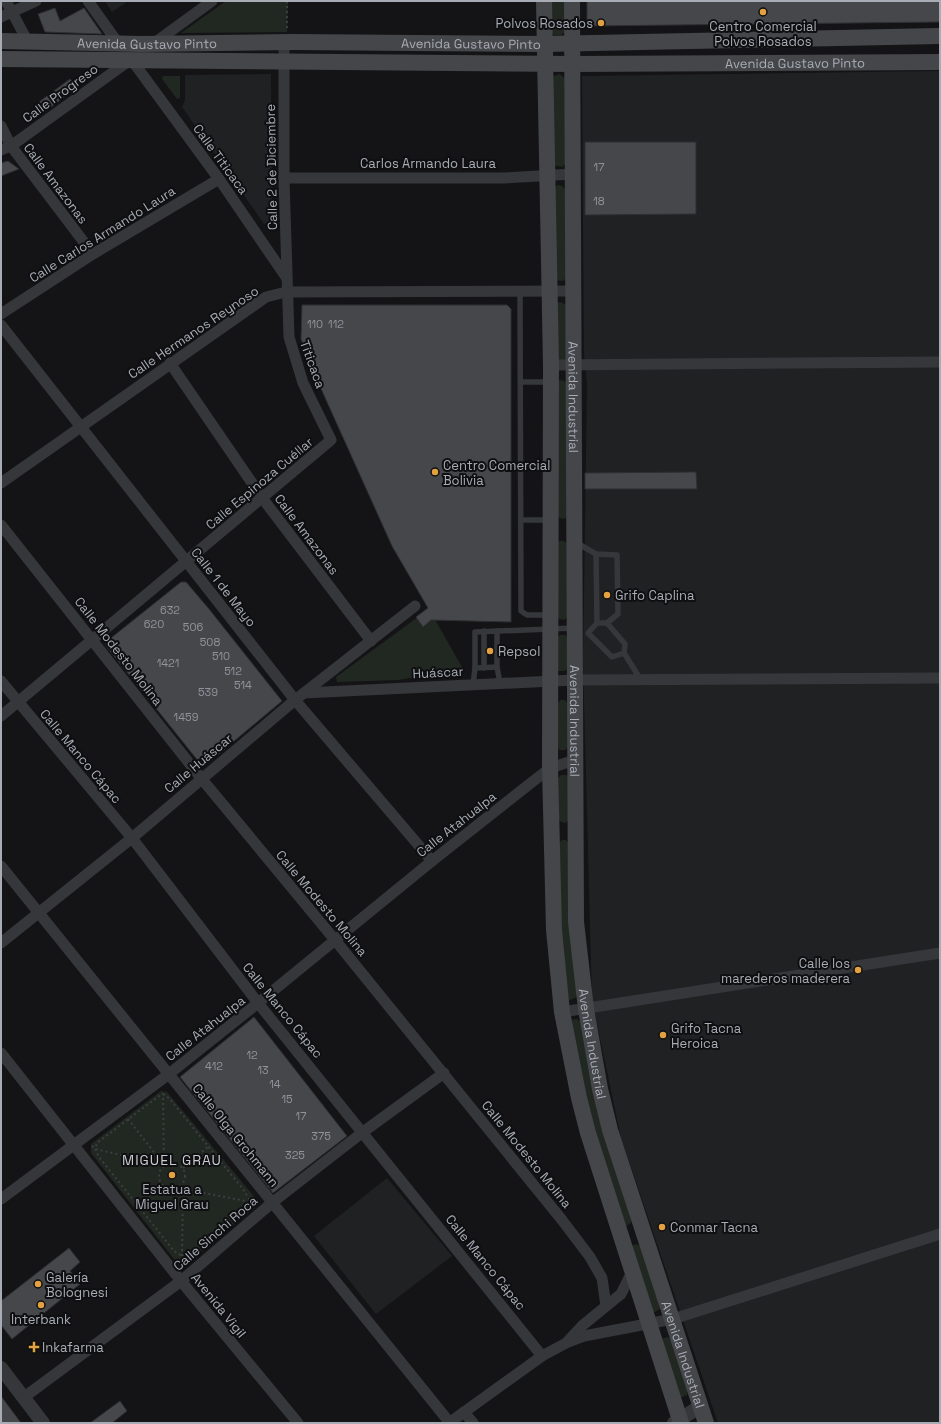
<svg xmlns="http://www.w3.org/2000/svg" width="941" height="1424" viewBox="0 0 941 1424" font-family="'Space Grotesk',sans-serif">
  <rect width="100%" height="100%" fill="#141416"/>
  <g fill="#202123">
    <polygon points="105,1 128,1 112,12"/>
    <polygon points="940,71 940,1423 718,1423 621,1138 592,1000 583,664 587,384 584,354 582,76"/>
    <polygon points="271,74 272,221 264,224 182,107 185,100 185,75"/>
    <polygon points="387,1178 452,1256 376,1314 314,1236"/>
  </g>
  <g fill="#212821">
    <polygon points="226,1 288,1 287,32 181,33"/>
    <polygon points="551,1 564,1 565,32 561,35 554,35 551,32"/>
    <polygon points="559,74 565,78 565,164 562,167 553,165 552,77"/>
    <polygon points="163,76 180,76 180,98 177,99 162,79"/>
    <polygon points="558,185 562,186 565,189 566,278 563,281 554,280 553,188"/>
    <polygon points="559,302 563,303 567,306 567,359 564,361 559,361 554,305"/>
    <polygon points="560,380 564,381 567,384 568,516 564,519 556,517 555,383"/>
    <polygon points="560,541 564,541 568,544 568,617 564,620 556,618 555,543"/>
    <polygon points="429,609 463,669 398,680 337,682 336,677"/>
    <polygon points="560,635 565,635 568,639 568,669 564,671 559,671 556,669 556,638"/>
    <polygon points="561,700 565,700 568,704 568,747 565,750 560,750 556,747 557,704"/>
    <polygon points="561,775 566,775 569,779 569,820 565,823 557,820 557,779"/>
    <polygon points="562,840 566,840 569,844 577,995 575,998 570,1000 566,998 559,940 558,844"/>
    <polygon points="577,1019 581,1022 631,1220 631,1223 626,1226 587,1108 571,1020"/>
    <polygon points="161,1091 167,1092 257,1200 254,1208 181,1268 91,1153 91,1144"/>
    <polygon points="636,1244 640,1246 661,1308 655,1312 652,1311 631,1246"/>
    <polygon points="667,1337 671,1339 688,1390 687,1395 682,1397 679,1397 662,1339"/>
  </g>
  <g fill="#46474b" stroke="#2e2f32">
    <polygon points="587,1 940,1 940,22 587,26"/>
    <polygon points="55,8 60,21 84,8 102,34 45,32 38,14"/>
    <polygon points="70,79 77,87 46,111 39,102"/>
    <polygon points="585,142 696,142 696,214 585,215"/>
    <polygon points="8,161 19,169 1,176 1,163"/>
    <polygon points="302,305 507,305 511,309 511,622 431,620 423,627 416,617 428,608 392,546 318,382 301,339"/>
    <polygon points="696,472 697,489 585,489 585,473"/>
    <polygon points="181,582 186,582 209,609 282,701 203,767 106,646 106,642"/>
    <polygon points="254,1017 347,1136 273,1193 180,1077"/>
    <polygon points="69,1248 80,1262 70,1271 80,1284 12,1339 1,1325 1,1301"/>
    <polygon points="1,1396 21,1423 1,1423"/>
    <polygon points="120,1401 127,1411 112,1423 90,1423"/>
  </g>
  <g fill="none" stroke-linecap="round" stroke-linejoin="round">
    <g stroke="#3c3e41" stroke-width="2" stroke-dasharray="2 3" stroke-linecap="butt">
      <polyline points="287,1 287,28"/>
      <polygon points="163,1094 169,1098 243,1189 251,1202 249,1206 191,1253 182,1256 174,1251 99,1157 95,1149 97,1143 159,1096"/>
      <polyline points="128,1119 163,1164"/>
      <polyline points="92,1146 95,1149 164,1165 163,1094"/>
      <circle cx="172" cy="1176" r="13"/>
      <polyline points="183,1168 209,1146"/>
      <polyline points="180,1186 183,1189 251,1202"/>
      <polyline points="183,1189 182,1256 186,1261"/>
      <polyline points="137,1205 162,1185"/>
    </g>
    <g stroke="#36373b" stroke-width="5.5">
      <polyline points="520,292 521,611 527,615 548,615"/>
      <polyline points="521,382 550,382"/>
      <polyline points="521,520 549,520"/>
      <polyline points="577,543 596,554 617,555 618,614 607,623 597,623"/>
      <polyline points="596,554 597,623 588,633 612,657 624,653"/>
      <polyline points="607,623 625,644 624,653 641,680"/>
      <polyline points="484,631 484,668"/>
      <polyline points="497,631 497,667 500,683"/>
      <polyline points="475,668 497,667"/>
      <polyline points="473,685 475,668 475,632 574,628"/>
    </g>
    <g stroke="#36373b" stroke-width="11">
      <polyline points="6,1 28,42"/>
      <polyline points="88,1 118,43"/>
      <polyline points="1,17 36,1"/>
      <polyline points="153,44 212,1"/>
      <polyline points="131,59 219,179 286,277"/>
      <polyline points="1,126 11,146 93,254"/>
      <polyline points="1,150 11,146 130,60"/>
      <polyline points="284,178 504,178 573,174"/>
      <polyline points="1,314 93,254 219,179"/>
      <polyline points="1,325 295,700 432,861"/>
      <polyline points="170,363 263,499 371,641"/>
      <polyline points="551,365 940,362"/>
      <polyline points="1,483 266,297 286,292 573,291"/>
      <polyline points="1,525 201,778 335,940 562,1220 590,1257 602,1278 606,1306"/>
      <polyline points="1,681 132,838 258,1003 542,1356"/>
      <polyline points="304,693 574,680 940,678"/>
      <polyline points="1,716 331,440 303,383 289,337 284,178 284,43"/>
      <polyline points="1,866 450,1423"/>
      <polyline points="1,943 132,838 295,700 415,606"/>
      <polyline points="562,1012 940,953"/>
      <polyline points="1,1053 181,1281 298,1423"/>
      <polyline points="1,1199 169,1074 258,1003 432,861 550,768 575,760"/>
      <polyline points="568,1341 583,1325 621,1294 632,1272"/>
      <polyline points="23,1398 181,1281 273,1202 363,1132 444,1073"/>
      <polyline points="464,1412 473,1423"/>
      <polyline points="449,1423 542,1356 568,1342 584,1336 673,1319 940,1234"/>
    </g>
    <g stroke="#36373b" stroke-width="14">
      <polyline points="1,1368 43,1423"/>
      <polyline points="674,1423 701,1406"/>
    </g>
    <g stroke="#44464a" stroke-width="16">
      <polyline points="544,1 551,365 550,768 554,930 562,1012 579,1098 588,1133 681,1423"/>
      <path id="s1" d="M572 1 576 922 586 1009 600 1089 610 1130 706 1423"/>
      <path id="s2" d="M1 41 142 44 292 42 544 44 940 36"/>
      <path id="s3" d="M1 59 573 64 940 62"/>
    </g>
  </g>
  <g fill="#e3a23f" stroke="#0f0f11" stroke-width="1.5">
    <circle cx="763" cy="12" r="4"/>
    <circle cx="601" cy="23" r="4"/>
    <circle cx="435" cy="472" r="4"/>
    <circle cx="607" cy="595" r="4"/>
    <circle cx="490" cy="651" r="4"/>
    <circle cx="858" cy="970" r="4"/>
    <circle cx="663" cy="1035" r="4"/>
    <circle cx="172" cy="1175" r="4"/>
    <circle cx="662" cy="1227" r="4"/>
    <circle cx="38" cy="1284" r="4"/>
    <circle cx="41" cy="1305" r="4"/>
    <path d="M32 1341h4v4h4v4h-4v4h-4v-4h-4v-4h4z"/>
  </g>
  <g text-anchor="middle" stroke-width="4" stroke-linejoin="round" paint-order="stroke">
    <g font-size="11" fill="#8f939a">
      <text x="599" y="171">17</text>
      <text x="599" y="205">18</text>
      <text x="315" y="328">110</text>
      <text x="336" y="328">112</text>
      <text x="170" y="614">632</text>
      <text x="154" y="628">620</text>
      <text x="193" y="631">506</text>
      <text x="210" y="646">508</text>
      <text x="221" y="660">510</text>
      <text x="168" y="667">1421</text>
      <text x="233" y="675">512</text>
      <text x="243" y="689">514</text>
      <text x="208" y="696">539</text>
      <text x="186" y="721">1459</text>
      <text x="252" y="1059">12</text>
      <text x="214" y="1070">412</text>
      <text x="263" y="1074">13</text>
      <text x="275" y="1088">14</text>
      <text x="287" y="1103">15</text>
      <text x="301" y="1120">17</text>
      <text x="321" y="1140">375</text>
      <text x="295" y="1159">325</text>
    </g>
    <g font-size="13" fill="#a7acb5" stroke="#0f0f11" text-anchor="start">
      <text x="593" y="28" text-anchor="end">Polvos Rosados</text>
      <text x="763" y="31" text-anchor="middle">Centro Comercial<tspan x="763" dy="15">Polvos Rosados</tspan></text>
      <text x="443" y="470">Centro Comercial<tspan x="443" dy="15">Bolivia</tspan></text>
      <text x="615" y="600">Grifo Caplina</text>
      <text x="498" y="656">Repsol</text>
      <text x="850" y="968" text-anchor="end">Calle los<tspan x="850" dy="15">marederos maderera</tspan></text>
      <text x="671" y="1033">Grifo Tacna<tspan x="671" dy="15">Heroica</tspan></text>
      <text x="172" y="1194" text-anchor="middle">Estatua a<tspan x="172" dy="15">Miguel Grau</tspan></text>
      <text x="670" y="1232">Conmar Tacna</text>
      <text x="46" y="1282">Galería<tspan x="46" dy="15">Bolognesi</tspan></text>
      <text x="41" y="1324" text-anchor="middle">Interbank</text>
      <text x="42" y="1352">Inkafarma</text>
    </g>
    <g font-size="13" fill="#a7acb5" stroke="#0f0f11">
      <text dy="5" stroke="none"><textPath href="#s2" startOffset="146">Avenida Gustavo Pinto</textPath></text>
      <text dy="5" stroke="none"><textPath href="#s2" startOffset="470">Avenida Gustavo Pinto</textPath></text>
      <text dy="5" stroke="none"><textPath href="#s3" startOffset="794">Avenida Gustavo Pinto</textPath></text>
      <text transform="translate(60 93) rotate(-36)" y="5">Calle Progreso</text>
      <text transform="translate(221 159) rotate(54)" y="5">Calle Titicaca</text>
      <text x="428" y="168">Carlos Armando Laura</text>
      <text transform="translate(271 167) rotate(-91)" y="5">Calle 2 de Diciembre</text>
      <text transform="translate(56 183) rotate(53)" y="5">Calle Amazonas</text>
      <text transform="translate(102 234) rotate(-32)" y="5">Calle Carlos Armando Laura</text>
      <text transform="translate(193 332) rotate(-34)" y="5">Calle Hermanos Reynoso</text>
      <text transform="translate(313 364) rotate(70)" y="5">Titicaca</text>
      <text dy="5" stroke="none"><textPath href="#s1" startOffset="396">Avenida Industrial</textPath></text>
      <text transform="translate(259 483) rotate(-40)" y="5">Calle Espinoza Cuéllar</text>
      <text transform="translate(307 534) rotate(53)" y="5">Calle Amazonas</text>
      <text transform="translate(224 587) rotate(52)" y="5">Calle 1 de Mayo</text>
      <text transform="translate(119 651) rotate(52)" y="5">Calle Modesto Molina</text>
      <text transform="translate(438 672) rotate(-3)" y="5">Huáscar</text>
      <text dy="5" stroke="none"><textPath href="#s1" startOffset="720">Avenida Industrial</textPath></text>
      <text transform="translate(81 756) rotate(50)" y="5">Calle Manco Cápac</text>
      <text transform="translate(198 763) rotate(-40)" y="5">Calle Huáscar</text>
      <text transform="translate(456 824) rotate(-38)" y="5">Calle Atahualpa</text>
      <text transform="translate(322 903) rotate(50)" y="5">Calle Modesto Molina</text>
      <text transform="translate(283 1010) rotate(51)" y="5">Calle Manco Cápac</text>
      <text transform="translate(205 1028) rotate(-38)" y="5">Calle Atahualpa</text>
      <text dy="5" stroke="none"><textPath href="#s1" startOffset="1044">Avenida Industrial</textPath></text>
      <text transform="translate(236 1135) rotate(51)" y="5">Calle Olga Grohmann</text>
      <text transform="translate(527 1154) rotate(51)" y="5">Calle Modesto Molina</text>
      <text transform="translate(215 1233) rotate(-41)" y="5">Calle Sinchi Roca</text>
      <text transform="translate(486 1262) rotate(51)" y="5">Calle Manco Cápac</text>
      <text transform="translate(219 1305) rotate(51)" y="5">Avenida Vigil</text>
      <text dy="5" stroke="none"><textPath href="#s1" startOffset="1368">Avenida Industrial</textPath></text>
    </g>
    <g font-size="14" letter-spacing="1" fill="#c8cbd1" stroke="#0f0f11">
      <text x="172" y="1165">MIGUEL GRAU</text>
    </g>
  </g>
  <rect width="941" height="1424" fill="none" stroke="#a7acb5" stroke-width="4"/>
</svg>
